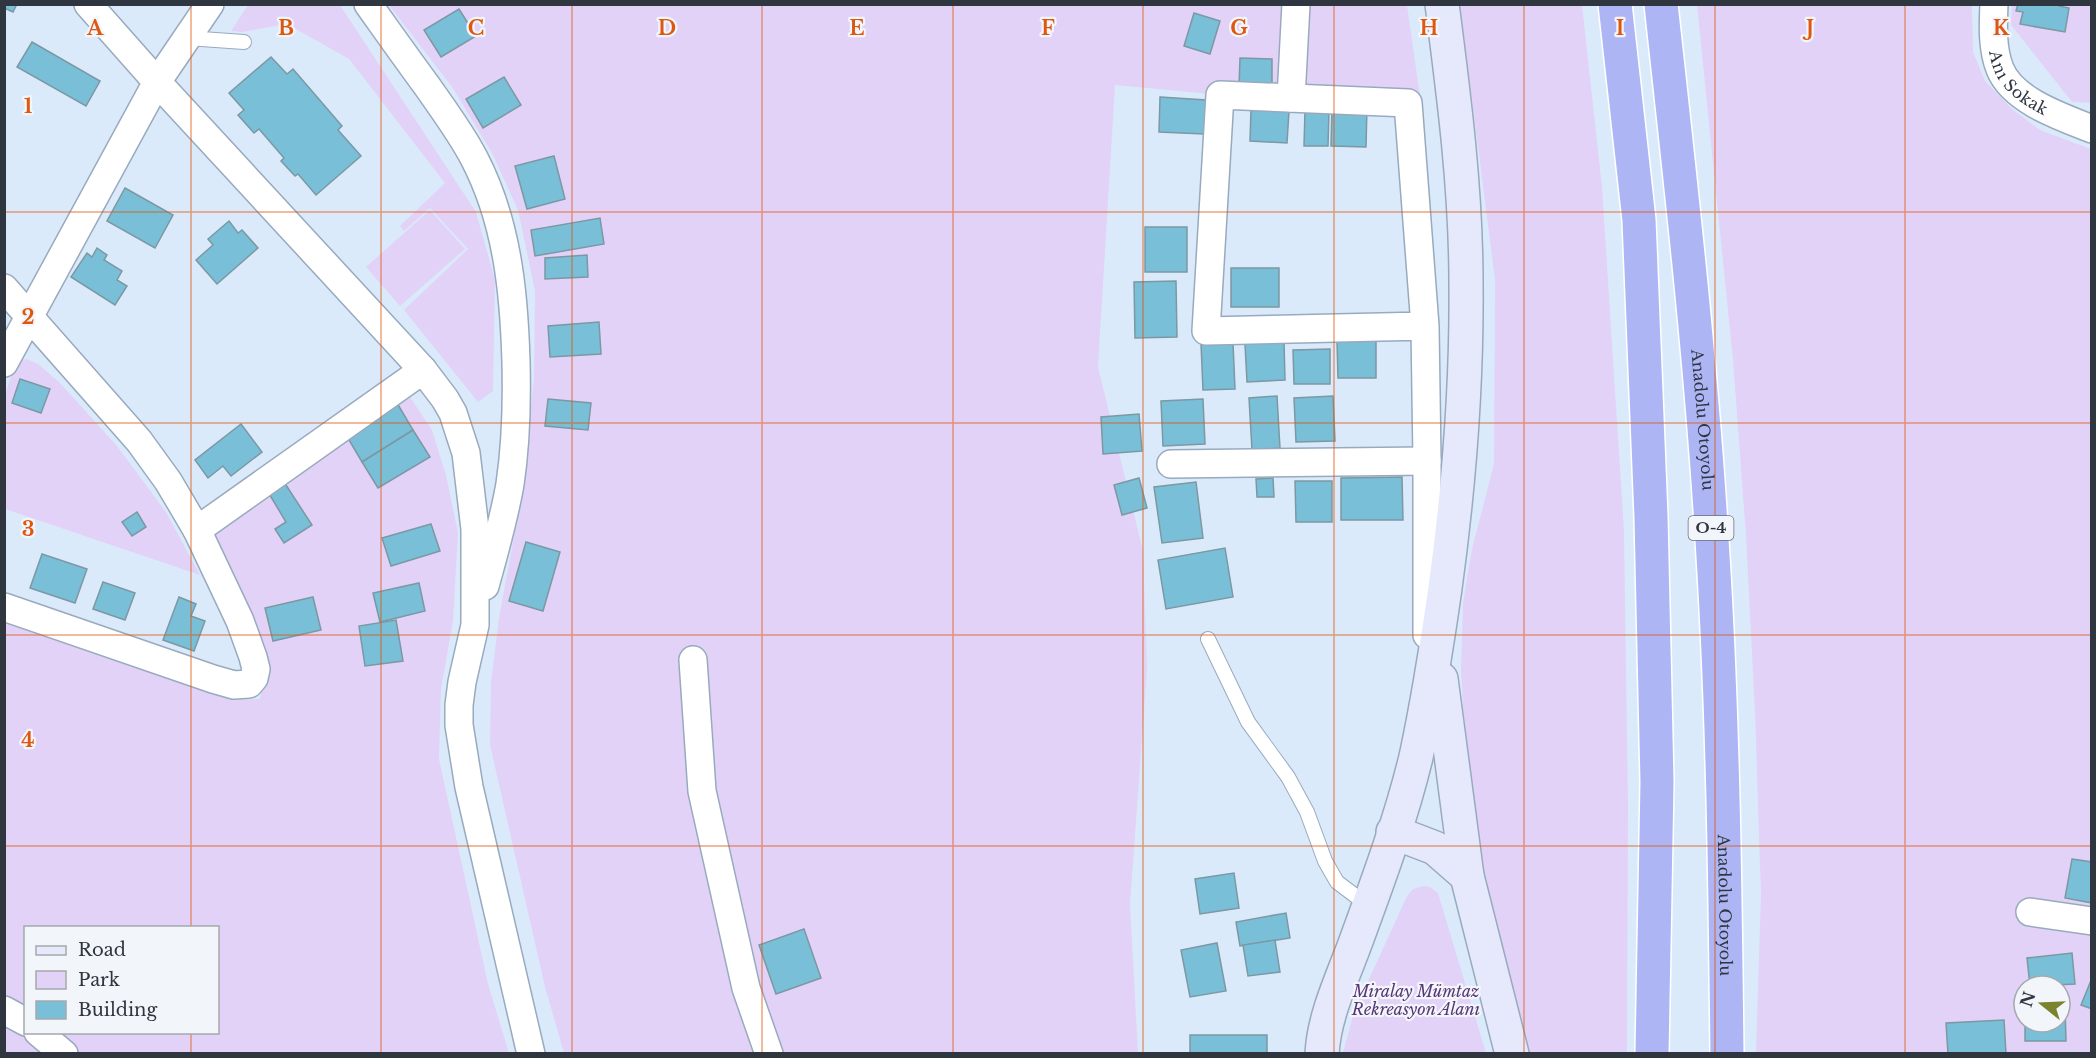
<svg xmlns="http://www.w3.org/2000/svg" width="2096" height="1058" viewBox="0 0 2096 1058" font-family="'Libre Baskerville',serif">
  <rect width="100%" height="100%" fill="#dbeafb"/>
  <g fill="#e2d2f7" fill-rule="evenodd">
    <polygon points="248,5 340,5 476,212 495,280 493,391 478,402 404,310 468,249 430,208 404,231 400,226 445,183 349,59 287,24 242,32 231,31"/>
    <polygon points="389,5 1407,5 1421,103 1220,95 1115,85 1098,367 1143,551 1147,668 1130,905 1138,1053 564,1053 545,987 490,745 491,682 499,618 519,509 534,379 535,291 518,210 492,153 452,87"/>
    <polygon points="1460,5 1582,5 1602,187 1624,531 1628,805 1627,1053 1528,1053 1477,842 1466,763 1461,670 1463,603 1472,549 1494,464 1495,280"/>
    <path d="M1697 5H1972L1973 52 1985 81 2012 109 2040 130 2091 149V1053H1756L1761 895 1755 713 1746 536 1733 360ZM2024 986H2060V1022H2024Z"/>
    <polygon points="2012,5 2091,5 2091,103 2072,102 2011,25"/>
    <polygon points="430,210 465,249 400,306 366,267"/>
    <polygon points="27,359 38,364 60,383 117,446 166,512 200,575 5,509 5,395 12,373 20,360"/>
    <path d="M406 391 432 430 446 475 458 533 453 621 441 689 439 759 488 984 509 1053 5 1054V622L235 700 260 699 266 654 211 533ZM26 928H218V1032H26Z"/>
    <polygon points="1423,886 1430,887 1438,893 1486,1053 1343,1053 1354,1012 1407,896 1413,889"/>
  </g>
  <g fill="#79bfd8" stroke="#7c98a3" stroke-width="1.5">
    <polygon points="4,4 17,4 13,12 4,8"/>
    <polygon points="2018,4 2059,4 2059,6 2069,8 2065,32 2020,24 2023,12 2016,11"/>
    <polygon points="459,9 476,36 441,57 424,30"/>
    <polygon points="1194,13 1220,21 1210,54 1184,46"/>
    <polygon points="32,42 100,81 86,106 17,67"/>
    <polygon points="271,57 287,74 293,69 342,126 338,130 361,156 316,195 298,174 295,176 281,161 284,158 259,129 254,133 238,115 244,110 229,93"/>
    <polygon points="1240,58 1272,59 1272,88 1239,88"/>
    <polygon points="504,77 521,105 483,128 466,99"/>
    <polygon points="1160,97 1206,100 1204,134 1159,132"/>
    <polygon points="1332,106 1367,107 1366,147 1331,146"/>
    <polygon points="1251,109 1289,111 1287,143 1250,141"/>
    <polygon points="1305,110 1329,111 1328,146 1304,146"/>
    <polygon points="554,156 565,199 527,209 515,166"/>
    <polygon points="125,188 173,215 155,248 107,221"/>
    <polygon points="600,218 604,244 535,256 531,230"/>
    <polygon points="229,221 238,233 242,230 258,248 217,284 196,260 213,245 208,239"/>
    <rect x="1145" y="227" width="42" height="45"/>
    <polygon points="97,248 107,255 104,260 122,271 117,280 127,286 115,305 71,277 87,253 92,257"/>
    <polygon points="587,255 588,277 545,279 545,258"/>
    <rect x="1231" y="268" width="48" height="39"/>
    <polygon points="1176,281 1177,337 1135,338 1134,282"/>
    <polygon points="599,322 601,354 550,357 548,326"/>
    <polygon points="1376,340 1376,378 1338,378 1337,341"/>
    <polygon points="1284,342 1285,380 1247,382 1245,344"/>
    <polygon points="1233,343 1235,389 1203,390 1201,344"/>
    <polygon points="1330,349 1330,384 1294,384 1293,350"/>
    <polygon points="20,379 50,389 41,413 12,403"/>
    <polygon points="1277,396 1280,448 1252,450 1249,398"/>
    <polygon points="1333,396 1335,441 1296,442 1294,398"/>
    <polygon points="548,399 591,403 588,430 545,426"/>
    <polygon points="1203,399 1205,444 1163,446 1161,401"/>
    <polygon points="397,403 413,430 362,462 346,435"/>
    <polygon points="1139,414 1142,451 1103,454 1101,417"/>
    <polygon points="241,424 262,452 231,476 223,466 208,478 195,460"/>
    <polygon points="413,430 430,457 378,488 362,462"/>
    <polygon points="1402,477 1403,520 1341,520 1341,478"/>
    <polygon points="1139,478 1147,508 1122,515 1114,485"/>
    <polygon points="1273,478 1274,497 1257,497 1256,479"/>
    <polygon points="1295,481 1332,481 1332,522 1296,522"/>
    <polygon points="284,482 312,525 284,543 275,529 286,522 268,492"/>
    <polygon points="1196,482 1203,538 1162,543 1154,487"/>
    <polygon points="137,512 146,527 132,536 122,522"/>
    <polygon points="431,524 440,551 391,566 382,538"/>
    <polygon points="526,542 560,552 543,611 509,601"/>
    <polygon points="1225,548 1233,597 1166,609 1158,560"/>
    <polygon points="42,554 87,569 75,603 30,588"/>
    <polygon points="103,582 135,593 125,620 93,609"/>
    <polygon points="419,583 425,611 380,622 373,593"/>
    <polygon points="179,597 196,604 191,616 205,621 194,651 163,640"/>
    <polygon points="313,597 321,630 273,641 265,608"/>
    <polygon points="396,620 403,661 365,666 359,626"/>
    <polygon points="2072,859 2092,862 2092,903 2065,898"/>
    <polygon points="1234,873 1239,908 1200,914 1195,879"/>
    <polygon points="1286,913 1290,938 1240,946 1236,922"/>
    <polygon points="804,929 821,978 776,994 759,945"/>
    <polygon points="1275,940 1280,972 1248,976 1243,945"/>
    <polygon points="1217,943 1226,991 1190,997 1181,950"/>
    <polygon points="2072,953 2075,984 2030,986 2027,958"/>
    <polygon points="2092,978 2092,1009 2081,1005"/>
    <polygon points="2060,1006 2065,1006 2066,1041 2025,1041 2025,1022 2060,1022"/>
    <polygon points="2004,1020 2006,1054 1948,1054 1946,1023"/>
    <rect x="1190" y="1035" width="77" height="19"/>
  </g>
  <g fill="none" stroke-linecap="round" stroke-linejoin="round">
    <g stroke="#98aabe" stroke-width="16">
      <g id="lane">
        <polyline points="187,38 244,42"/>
        <polyline points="1208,639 1248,722 1288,777 1307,812 1325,861 1337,882 1369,906"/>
      </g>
    </g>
    <g stroke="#98aabe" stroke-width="30">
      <g id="street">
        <polyline points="88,4 157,82 423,370 445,399 453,413 466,453 475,529 475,625 462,682 459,705 459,725 469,787 531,1054"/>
        <path d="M368 4C388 32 407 59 427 86 443 109 461 133 474 158 507 221 514 291 516 362 517 402 516 444 510 484 504 519 494 553 485 586"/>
        <path id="s1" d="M1994 4C1993 26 1992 49 2000 69 2013 101 2062 117 2092 129"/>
        <polyline points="1291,98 1296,4"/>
        <polyline points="4,288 139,441 168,481 197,530 423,370"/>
        <polyline points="1425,326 1206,331 1220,95 1408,103 1425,326 1427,461 1427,635"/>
        <polyline points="4,363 157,82 210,4"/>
        <polyline points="1171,464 1427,461"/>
        <polyline points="4,607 213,679 234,685 249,684 254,678 256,669 253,657 240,621 197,530"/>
        <polyline points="693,660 702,791 746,988 769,1054"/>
        <polyline points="2030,912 2092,921"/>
        <polyline points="4,1010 26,1022"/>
        <polyline points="38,1032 64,1054"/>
      </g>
    </g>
    <g stroke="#98aabe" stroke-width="36">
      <g id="secondary">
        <polyline points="1441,679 1467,876 1512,1054"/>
        <polyline points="1393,832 1435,848 1467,876"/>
        <path d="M1322 1054C1324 1015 1343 977 1356 941 1378 881 1401 819 1416 757 1428 701 1437 644 1445 588 1459 486 1467 385 1466 283 1466 189 1454 97 1442 4"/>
      </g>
    </g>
    <g stroke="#fff" stroke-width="36">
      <g id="highway">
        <polyline points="1615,4 1639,220 1651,517 1657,782 1652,1054"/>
        <path id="s2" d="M1661 4C1680 178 1700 351 1711 525 1723 701 1725 877 1727 1054"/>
      </g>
    </g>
    <use href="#lane" stroke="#fff" stroke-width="14"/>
    <use href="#street" stroke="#fff" stroke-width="27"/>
    <use href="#secondary" stroke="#e6e9fc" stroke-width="33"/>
    <use href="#highway" stroke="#adb5f5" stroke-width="33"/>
  </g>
  <path fill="none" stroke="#df570f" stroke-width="1.5" stroke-opacity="0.55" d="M191 4V928M381 4V1054M572 4V1054M762 4V1054M953 4V1054M1143 4V1054M1334 4V1054M1524 4V1054M1715 4V1054M1905 4V1054M4 212H2092M4 423H2092M4 635H2092M4 846H2092M191 1032V1054"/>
  <g text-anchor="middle" stroke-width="4.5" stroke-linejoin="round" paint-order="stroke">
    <rect fill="#f2f6fa" stroke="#6a7077" stroke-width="1.5" x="1688.5" y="516" width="45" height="24" rx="4.5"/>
    <g font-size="15" font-weight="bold" fill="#2f363f">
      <text x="1711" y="533">O-4</text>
    </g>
    <g font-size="16" fill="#2f363f" stroke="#f2f6fa">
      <text dy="6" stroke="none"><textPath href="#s1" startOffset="88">Anı Sokak</textPath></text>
      <text dy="6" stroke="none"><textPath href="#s2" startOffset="418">Anadolu Otoyolu</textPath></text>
      <text dy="6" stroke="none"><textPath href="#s2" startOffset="904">Anadolu Otoyolu</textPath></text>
    </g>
    <g font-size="16" font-style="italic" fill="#573676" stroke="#f2f6fa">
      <text x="1416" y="997">Miralay Mümtaz<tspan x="1416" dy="18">Rekreasyon Alanı</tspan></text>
    </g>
  </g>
  <g font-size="20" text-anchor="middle" font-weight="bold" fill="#df570f" stroke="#f2f6fa" stroke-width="4.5" stroke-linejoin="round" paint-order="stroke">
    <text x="95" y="35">A</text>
    <text x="286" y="35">B</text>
    <text x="476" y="35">C</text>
    <text x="667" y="35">D</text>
    <text x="857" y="35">E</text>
    <text x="1048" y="35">F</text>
    <text x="1239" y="35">G</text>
    <text x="1429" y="35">H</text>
    <text x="1620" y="35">I</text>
    <text x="1810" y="35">J</text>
    <text x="2001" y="35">K</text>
    <text x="28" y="113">1</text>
    <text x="28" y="324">2</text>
    <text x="28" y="536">3</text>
    <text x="28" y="747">4</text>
  </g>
  <rect width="2096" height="1058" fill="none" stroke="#2f363f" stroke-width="12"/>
  <rect x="24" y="926" width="195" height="108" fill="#f2f6fa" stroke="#a4a9af" stroke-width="1.5"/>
  <rect x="36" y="946" width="30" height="9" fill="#e6e9fc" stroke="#a4a9af" stroke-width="1.5"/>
  <text x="78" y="956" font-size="18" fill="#2f363f">Road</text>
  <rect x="36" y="971" width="30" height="18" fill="#e2d2f7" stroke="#a4a9af" stroke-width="1.5"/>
  <text x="78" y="986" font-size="18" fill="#2f363f">Park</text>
  <rect x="36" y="1001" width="30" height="18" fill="#79bfd8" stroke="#a4a9af" stroke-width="1.5"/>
  <text x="78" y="1016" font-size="18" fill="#2f363f">Building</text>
  <g transform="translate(2042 1004) rotate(288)"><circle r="28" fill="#f2f6fa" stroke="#a4a9af" stroke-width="1.5"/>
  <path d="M0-4.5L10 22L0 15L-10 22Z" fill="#7c832e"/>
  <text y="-9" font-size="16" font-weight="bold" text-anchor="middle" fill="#2f363f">N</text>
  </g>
</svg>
